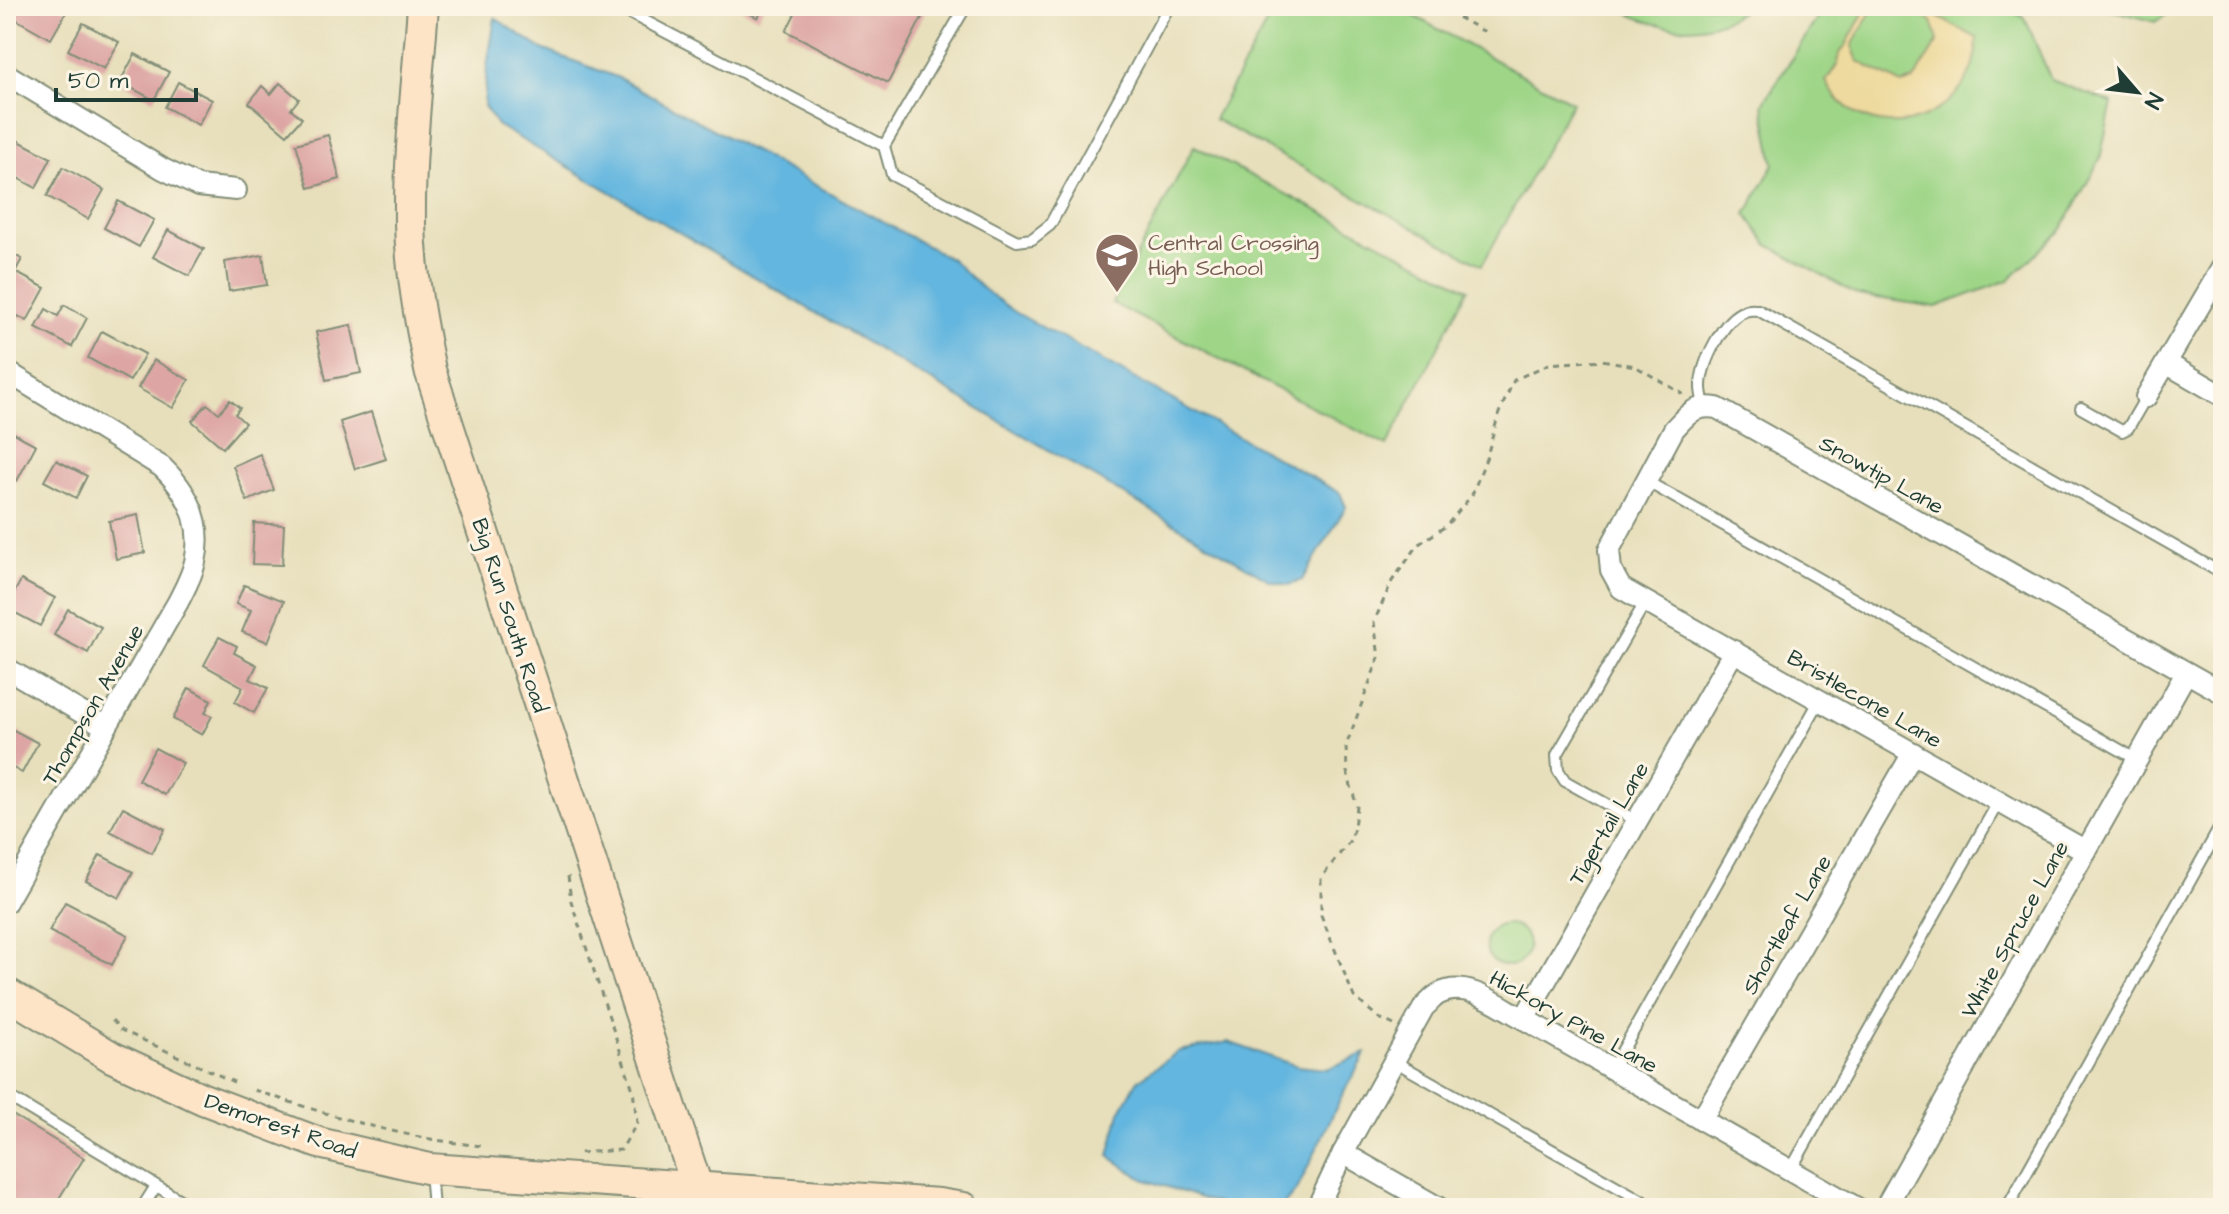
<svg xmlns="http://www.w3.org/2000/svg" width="2229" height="1214" viewBox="0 0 2229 1214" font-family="'Architects Daughter',sans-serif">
  <rect width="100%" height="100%" fill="#fcf5e5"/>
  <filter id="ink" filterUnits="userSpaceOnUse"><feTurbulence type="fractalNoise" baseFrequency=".0125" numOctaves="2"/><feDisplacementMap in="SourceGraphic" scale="16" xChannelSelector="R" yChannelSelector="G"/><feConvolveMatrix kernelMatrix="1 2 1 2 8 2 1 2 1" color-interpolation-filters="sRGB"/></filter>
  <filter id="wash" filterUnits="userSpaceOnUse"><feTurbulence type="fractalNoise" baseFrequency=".006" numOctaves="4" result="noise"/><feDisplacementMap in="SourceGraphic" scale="32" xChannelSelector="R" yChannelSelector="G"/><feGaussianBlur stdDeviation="1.8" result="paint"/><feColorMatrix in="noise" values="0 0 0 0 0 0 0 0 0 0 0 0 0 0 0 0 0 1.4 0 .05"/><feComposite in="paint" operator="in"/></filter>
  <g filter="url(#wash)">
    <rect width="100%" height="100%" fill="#e7dfbb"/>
    <g fill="#9ed587" stroke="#5e895e" stroke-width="2">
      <polygon points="1276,6 1396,6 1572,102 1482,265 1214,119"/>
      <path d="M1613 6H1749C1706 40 1656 30 1613 6Z"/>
      <polygon points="1825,6 2003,6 2025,18 2051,80 2112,103 2100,159 2062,229 2009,280 1936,307 1858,295 1767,244 1746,214 1774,164 1763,104"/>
      <polygon points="2098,6 2178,6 2156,22"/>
      <polygon points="1194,146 1468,289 1387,446 1112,303"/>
      <circle cx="1507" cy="945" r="21"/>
    </g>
    <path fill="#eeda9e" stroke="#868c69" stroke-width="2" d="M1867 6H1874L1852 46 1858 61 1902 84 1914 80 1938 41 1932 21 1905 6H1917L1977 38C1977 111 1887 154 1836 97 1832 92 1829 86 1826 81L1838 63 1840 53 1845 47Z"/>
    <g fill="#63b6df" stroke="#417a8a" stroke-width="2">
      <polygon points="495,18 542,49 619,78 951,259 983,289 1015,312 1340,493 1346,507 1302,580 1289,585 1269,580 497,125 484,106 487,67"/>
      <polygon points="1228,1042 1297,1066 1327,1069 1366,1053 1342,1095 1298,1188 1281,1208 1231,1208 1143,1179 1109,1156 1120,1112 1137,1081 1179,1051"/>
    </g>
    <g id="blocks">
      <g fill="#dda6a4">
        <polygon points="18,6 59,6 67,11 51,39 12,17"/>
        <polygon points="735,6 764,6 758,18"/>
        <polygon points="799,6 928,6 888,83 786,31"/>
        <polygon points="83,23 119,42 104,69 68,50"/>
        <polygon points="135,54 169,72 154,100 120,82"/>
        <polygon points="178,82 212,100 198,125 165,107"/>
        <polygon points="280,83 299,99 291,109 302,118 287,135 249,103 262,86 271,94"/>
        <polygon points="328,135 340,179 309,188 296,144"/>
        <polygon points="15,139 51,158 36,188 6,172 6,156"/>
        <polygon points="63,167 104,190 88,219 47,196"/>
        <polygon points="118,201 154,220 139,247 104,228"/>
        <polygon points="168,230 204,249 189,276 153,257"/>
        <polygon points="9,252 22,259 15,272 45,288 27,321 6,310 6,257"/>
        <polygon points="263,255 267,285 229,291 225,262"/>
        <polygon points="64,305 87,318 72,347 36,328 46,309 58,316"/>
        <polygon points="351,325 361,373 326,380 316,332"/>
        <polygon points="102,331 145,354 130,381 88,358"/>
        <polygon points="154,360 189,380 173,408 138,388"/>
        <polygon points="230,400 240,408 235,414 245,423 223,448 192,421 207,404 219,413"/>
        <polygon points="371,412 386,459 355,469 340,422"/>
        <polygon points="6,429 36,445 17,481 6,475"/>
        <polygon points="260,454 274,490 247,501 233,466"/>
        <polygon points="56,460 87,476 76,498 44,481"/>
        <polygon points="138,515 145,553 116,559 109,521"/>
        <polygon points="254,523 284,525 282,565 252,564"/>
        <polygon points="21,580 55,598 40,626 6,608"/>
        <polygon points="244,585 284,601 268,642 242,632 251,610 236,604"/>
        <polygon points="68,609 101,627 88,653 54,635"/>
        <polygon points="219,637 237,646 234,653 257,665 250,679 268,688 254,713 235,702 243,687 204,665"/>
        <polygon points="189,688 211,700 205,713 212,716 202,735 173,719"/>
        <polygon points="6,726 38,743 22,773 6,764"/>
        <polygon points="155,748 183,763 165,795 138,780"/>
        <polygon points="123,807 165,829 152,853 110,831"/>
        <polygon points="100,855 133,872 119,898 86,881"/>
        <polygon points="65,902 128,935 112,965 49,931"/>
        <polygon points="6,1111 84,1158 53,1208 6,1208"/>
      </g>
    </g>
  </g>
  <g filter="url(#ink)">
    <use href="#blocks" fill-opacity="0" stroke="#838e78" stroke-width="2"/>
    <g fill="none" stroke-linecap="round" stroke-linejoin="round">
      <g stroke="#838e78" stroke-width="14">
        <g id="lane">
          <polyline points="616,6 884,146"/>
          <polyline points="966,6 884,146 892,175 1017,241 1032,239 1050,225 1169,6"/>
          <path d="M1704 406C1703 400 1701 393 1701 387 1701 364 1723 318 1745 311 1750 309 1754 310 1758 310L2223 574"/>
          <polyline points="2081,408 2122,431 2128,428 2146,397"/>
          <polyline points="1646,481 2136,759"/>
          <polyline points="1637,821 1565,781 1558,770 1557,755 1646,601"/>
          <polyline points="1394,1061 1655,1208"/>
          <polyline points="1612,1069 1820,700"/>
          <polyline points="6,1095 193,1208"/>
          <polyline points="430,1171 433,1208"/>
          <polyline points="1790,1171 1999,801"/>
          <polyline points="142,1208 156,1186"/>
          <polyline points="2007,1208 2223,822"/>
        </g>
      </g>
      <g stroke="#838e78" stroke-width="24">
        <g id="street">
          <polyline points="6,74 163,169 198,186 236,190"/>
          <polyline points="2166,363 2223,396"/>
          <path d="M6 371 162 467C189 493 204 524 195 562 192 576 184 590 178 602L6 902"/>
          <polyline points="2146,397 2223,266"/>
          <polyline points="6,668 106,727"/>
          <path d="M2086 851 1621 588 1611 570 1609 550 1674 429C1688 414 1695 404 1717 408L2223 693"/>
          <polyline points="1524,1019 1734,651"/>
          <polyline points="1701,1120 1913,753"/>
          <polyline points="1343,1153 1439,1208"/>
          <path d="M1317 1208 1343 1153 1424 1007C1429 1003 1434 996 1439 994 1467 979 1499 1006 1524 1019L1857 1208"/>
          <polyline points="1885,1208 2186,673"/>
        </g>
      </g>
      <g stroke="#838e78" stroke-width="34">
        <g id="secondary">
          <path d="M423 6C418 78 409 151 410 223 411 272 420 321 430 370L704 1208"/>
          <polyline points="6,993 112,1057 203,1099 319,1143 430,1169 939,1204 964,1208"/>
        </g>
      </g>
      <g stroke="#838e78" stroke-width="3" stroke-dasharray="6 6" stroke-linecap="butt">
        <polyline points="1437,6 1487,33"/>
        <polyline points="568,876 571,901 633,1090 637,1123 621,1150 578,1153"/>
        <polyline points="112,1020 121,1030 236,1083"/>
        <polyline points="1394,1025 1379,1018 1354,997 1321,915 1321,878 1352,838 1357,807 1347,772 1346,746 1379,657 1374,622 1392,581 1419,544 1446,526 1472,495 1487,456 1499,413 1514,380 1549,364 1602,360 1635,366 1683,394"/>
        <path d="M254 1090C328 1115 404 1139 483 1146"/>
      </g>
      <use href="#lane" stroke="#fff" stroke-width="10"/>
      <use href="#street" stroke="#fff" stroke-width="20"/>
      <use href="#secondary" stroke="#fee4c6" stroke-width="30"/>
    </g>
  </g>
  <defs>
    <g id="school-pin" transform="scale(2.3)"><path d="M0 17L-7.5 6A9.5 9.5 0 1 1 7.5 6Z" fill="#8d6e63" stroke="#fcf5e5"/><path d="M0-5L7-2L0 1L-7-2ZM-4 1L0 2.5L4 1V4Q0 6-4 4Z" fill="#fff"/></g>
  </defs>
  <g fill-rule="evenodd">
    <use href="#school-pin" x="1117" y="255"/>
  </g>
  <g text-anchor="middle" stroke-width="6" stroke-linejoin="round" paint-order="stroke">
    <g font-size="22" fill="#785e54" stroke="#fcf5e5" text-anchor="start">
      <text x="1148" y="250">Central Crossing<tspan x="1148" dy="25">High School</tspan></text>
    </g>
    <g font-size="22" fill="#1f3d34" stroke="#fcf5e5">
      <text transform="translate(1882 474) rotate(29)" y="8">Snowtip Lane</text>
      <text transform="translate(511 615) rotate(72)" y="8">Big Run South Road</text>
      <text transform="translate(1865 698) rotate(30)" y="8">Bristlecone Lane</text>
      <text transform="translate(92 704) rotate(-60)" y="8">Thompson Avenue</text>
      <text transform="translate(1608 823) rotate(-60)" y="8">Tigertail Lane</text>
      <text transform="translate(1786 924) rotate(-60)" y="8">Shortleaf Lane</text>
      <text transform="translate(2014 929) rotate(-61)" y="8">White Spruce Lane</text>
      <text transform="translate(1574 1021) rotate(29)" y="8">Hickory Pine Lane</text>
      <text transform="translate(281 1125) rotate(19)" y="8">Demorest Road</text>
    </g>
  </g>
  <rect width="2229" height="1214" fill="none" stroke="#fcf5e5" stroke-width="32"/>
  <g transform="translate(2137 92) rotate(118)" stroke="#fcf5e5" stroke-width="6" paint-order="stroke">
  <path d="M0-6L14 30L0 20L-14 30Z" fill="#1f3d34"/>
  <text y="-12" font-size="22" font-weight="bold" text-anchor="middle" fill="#1f3d34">N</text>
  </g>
  <path d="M56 88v12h140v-12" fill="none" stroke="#1f3d34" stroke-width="4"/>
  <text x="68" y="88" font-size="24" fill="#1f3d34" stroke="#fcf5e5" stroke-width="6" paint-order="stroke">50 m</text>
</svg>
